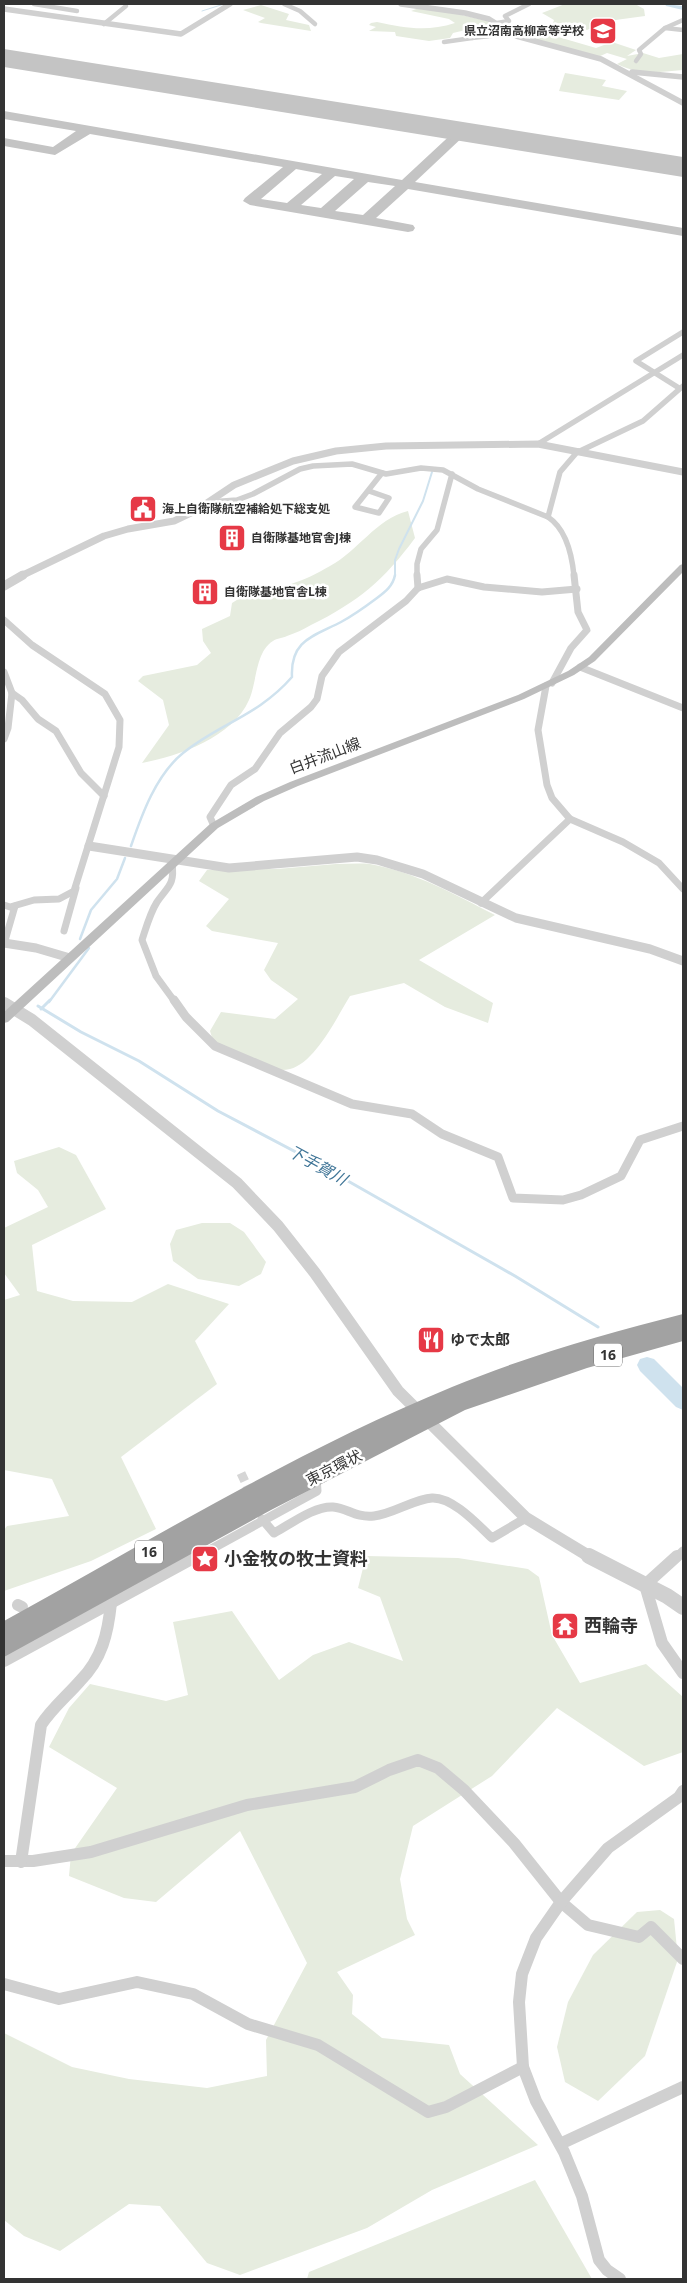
<svg xmlns="http://www.w3.org/2000/svg" width="687" height="2283" viewBox="0 0 687 2283" font-family="'Open Sans','Noto Sans JP',sans-serif">
  <rect width="100%" height="100%" fill="#fff"/>
  <g fill="#e6ecdf">
    <polygon points="565,4 635,4 644,9 645,16 608,21 587,30 577,29 553,23 554,20 542,13"/>
    <polygon points="261,5 289,14 286,20 309,25 311,31 261,23 258,22 265,18 243,10"/>
    <path d="M419 8 450 12 495 23 453 33 450 38 429 41 396 36 395 32 369 31 376 27 369 25 371 23 377 22C405 28 427 32 455 23L449 19 411 11Z"/>
    <path d="M548 34 596 48 612 42 636 50 627 56 643 53 659 58 683 54V70C657 72 642 76 617 64L627 59 607 53 598 57 532 39Z"/>
    <polygon points="565,73 606,80 602,86 627,91 619,100 559,91"/>
    <path d="M408 511 415 538C384 580 358 602 311 625 304 629 296 633 287 636 283 638 277 638 273 641 255 652 257 683 249 700 233 737 179 756 142 763L169 725 163 700 138 681 143 676 197 665 211 653 203 641 202 629 230 616 232 603C249 591 271 590 291 584 304 580 318 573 330 566 358 551 376 519 408 511Z"/>
    <path d="M336 864C347 864 359 863 370 864 415 872 456 895 495 915L419 960 493 1003 488 1023 445 1007 404 983 350 996C337 1017 315 1063 290 1069 270 1074 235 1058 216 1050L210 1031 221 1012 275 1019 298 999 271 980 264 970 278 943 212 931 206 926 229 899 199 881 207 870 277 869Z"/>
    <polygon points="59,1147 76,1155 106,1209 32,1245 37,1291 73,1301 132,1302 168,1284 229,1304 195,1341 217,1384 121,1457 156,1529 91,1561 4,1591 4,1530 7,1526 69,1516 52,1479 4,1470 4,1300 20,1295 4,1273 4,1228 48,1207 38,1190 17,1173 14,1161"/>
    <polygon points="202,1223 230,1223 244,1232 266,1262 261,1274 239,1286 198,1279 173,1261 170,1244 176,1230"/>
    <polygon points="366,1556 458,1558 528,1569 539,1577 552,1635 580,1683 646,1664 683,1697 683,1752 644,1766 557,1708 492,1776 413,1826 400,1879 407,1919 415,1935 337,1972 353,1995 352,2014 382,2038 449,2045 460,2074 538,2145 432,2190 367,2228 240,2275 207,2263 160,2206 129,2204 60,2251 24,2236 4,2220 4,2033 72,2067 129,2079 207,2088 267,2076 266,2040 307,1963 240,1831 156,1902 124,1898 69,1876 71,1854 117,1788 49,1747 69,1708 90,1684 166,1701 188,1695 173,1622 232,1611 279,1680 313,1655 349,1642 403,1661 380,1597 358,1588"/>
    <polygon points="660,1910 674,1919 678,1959 645,2056 598,2101 565,2082 557,2047 568,2002 593,1955 637,1912"/>
    <polygon points="535,2180 592,2279 307,2279 309,2272"/>
  </g>
  <g fill="none" stroke-linecap="round" stroke-linejoin="round">
    <polyline stroke="#cfe2ee" stroke-width="1" points="202,11 224,4"/>
    <polyline stroke="#cfe2ee" stroke-width="2" points="395,576 395,560 399,549 423,501 432,472"/>
    <g stroke="#cfe2ee" stroke-width="2.5">
      <path d="M131 846C142 814 156 775 183 753 220 723 258 716 292 677 290 640 314 636 341 622 354 615 365 607 377 598 385 592 393 586 395 575"/>
      <polyline points="80,939 91,910 117,879 125,858"/>
      <polyline points="49,1002 89,948"/>
    </g>
    <g stroke="#cfe2ee" stroke-width="3">
      <polyline points="38,1006 81,1032 139,1061 218,1111 311,1160 515,1276 598,1327"/>
      <polyline points="41,1009 50,1000"/>
    </g>
    <g fill="#cfe2ee" fill-rule="evenodd">
      <polygon points="665,4 683,6 683,10 666,6"/>
      <polygon points="647,1357 654,1359 683,1388 683,1410 676,1407 640,1371 637,1365 640,1359"/>
    </g>
    <path fill="#c4c4c4" fill-rule="evenodd" d="M4 111 402 180 458 128 462 127 468 131 466 134 415 182 683 228V236L408 189 376 218 413 225 415 228 413 231 408 232 250 205 243 201 245 198 283 167 90 134 55 155 4 146V138L53 147 76 131 4 119ZM296 169 322 174 287 203 261 199ZM335 176 354 179 321 208 301 205ZM368 182 395 186 363 215 335 211Z"/>
    <polygon fill="#c4c4c4" fill-rule="evenodd" points="4,49 683,157 683,177 4,67"/>
    <polyline stroke="#d6d6d6" stroke-width="9" stroke-dasharray="9 4.5" stroke-linecap="butt" points="241,1473 252,1497"/>
    <g stroke="#d0d0d0" stroke-width="4.5">
      <polyline points="34,4 77,11"/>
      <polyline points="284,4 300,11 315,24"/>
      <polyline points="497,23 509,21 505,16 529,4"/>
      <polyline points="104,24 126,6"/>
      <polyline points="502,28 466,34 472,38 509,34"/>
      <polyline points="665,28 683,20"/>
      <polyline points="444,42 472,38"/>
      <polyline points="636,61 641,54 639,50 665,28 683,30"/>
    </g>
    <g stroke="#d0d0d0" stroke-width="5.5">
      <polyline points="679,388 636,361 683,332"/>
      <polyline points="538,444 683,355"/>
      <polyline points="580,451 643,421 683,386"/>
      <polyline points="369,491 389,498 379,513 355,507 382,473"/>
      <path d="M209 502 237 500 253 494 300 469 313 466 352 464 386 474 421 468 443 470 478 489 548 517C566 529 572 555 574 576"/>
      <polyline points="548,517 560,472 578,451"/>
      <polyline points="417,576 417,564 421,549 437,530 452,474"/>
    </g>
    <g stroke="#d0d0d0" stroke-width="7">
      <polyline points="417,575 418,588"/>
      <polyline points="4,620 32,645 105,694 120,720 119,747 74,891 59,899 34,900 10,907 4,905"/>
      <polyline points="580,667 683,708"/>
      <polyline points="4,672 12,693 8,728 4,739"/>
      <polyline points="552,683 571,648 587,630 578,612 574,575"/>
      <polyline points="546,686 538,730 547,785 552,798 570,819 623,842 659,863 683,889"/>
      <polyline points="12,693 22,700 38,719 56,731 81,773 104,796"/>
      <polyline points="214,826 210,817 231,785 255,769 280,733 311,707 317,699 322,676 339,652 406,601 418,588 447,579 484,587 542,592 577,589"/>
      <path d="M172 863C175 885 168 886 157 902 150 913 146 928 142 940L156 976 175 1002"/>
      <polyline points="481,903 570,819"/>
      <polyline points="64,931 76,888"/>
      <polyline points="4,944 15,906"/>
    </g>
    <g stroke="#d0d0d0" stroke-width="9">
      <polyline points="174,1000 186,1017 215,1046 352,1104 412,1114 442,1134 498,1157 513,1198 563,1200 581,1195 621,1176 640,1140 683,1126"/>
      <path d="M262 1519 274 1533C291 1524 314 1506 333 1507 348 1508 355 1518 374 1516 393 1514 414 1499 432 1498 453 1497 478 1525 492 1538L526 1518"/>
      <polyline points="195,1558 317,1491 316,1477"/>
      <polyline points="676,1558 683,1551"/>
    </g>
    <g stroke="#d0d0d0" stroke-width="12">
      <polyline points="677,1556 645,1585 662,1643 683,1673"/>
      <polyline points="18,1605 22,1607"/>
      <polyline points="4,1661 197,1556"/>
      <polyline points="4,1861 33,1861 91,1852 247,1805 355,1787 389,1770 418,1760 438,1768 464,1790 514,1843 561,1902 588,1925 639,1937 651,1927 683,1959"/>
      <path d="M21 1862 41 1725C52 1708 67 1696 80 1681 102 1659 108 1633 111 1603"/>
      <polyline points="4,1984 59,1999 137,1982 193,1994 248,2024 318,2045 428,2112 446,2107 523,2067"/>
      <polyline points="560,2144 683,2087"/>
      <polyline points="620,2279 607,2270 599,2260 582,2196 564,2152 536,2101 523,2067 519,2002 522,1974 536,1938 561,1902 608,1848 679,1797 683,1791"/>
    </g>
    <g stroke="#d0d0d0" stroke-width="5.5">
      <polyline points="401,4 465,13 489,19 516,36 601,59 683,103"/>
      <polyline points="4,9 181,34 230,4"/>
      <polyline points="632,72 683,77"/>
    </g>
    <polyline stroke="#d0d0d0" stroke-width="7" points="21,576 104,536 128,529 174,521 195,511 234,485 293,461 336,451 386,446 538,444 683,472"/>
    <g stroke="#d0d0d0" stroke-width="9">
      <polyline points="4,586 23,575"/>
      <polyline points="89,846 229,868 357,857 377,860 423,874 516,918 650,949 683,961"/>
      <polyline points="4,943 36,948 70,958"/>
    </g>
    <polyline stroke="#d0d0d0" stroke-width="12" points="4,1003 32,1020 237,1183 278,1226 315,1273 398,1391 526,1518 592,1558"/>
    <polyline stroke="#d0d0d0" stroke-width="16" points="589,1556 667,1596 683,1607"/>
    <polygon fill="#bdbdbd" fill-rule="evenodd" points="683,564 683,572 595,661 574,675 524,699 298,786 264,801 218,828 8,1022 4,1023 4,1012 210,824 256,797 290,782 518,695 568,671 589,657 680,565"/>
    <path fill="#a2a2a2" fill-rule="evenodd" d="M683 1314V1341L587 1368 465 1410 271 1510 4 1657V1621C151 1540 296 1451 452 1387 527 1356 605 1334 683 1314Z"/>
  </g>
  <defs>
    <g id="school-square" transform="scale(1.4375)"><rect x="-9" y="-9" width="18" height="18" rx="4" fill="#e63946" stroke="#fff"/><path d="M0-5L7-2L0 1L-7-2ZM-4 1L0 2.5L4 1V4Q0 6-4 4Z" fill="#fff"/></g>
    <g id="civic-square" transform="scale(1.4375)"><rect x="-9" y="-9" width="18" height="18" rx="4" fill="#e63946" stroke="#fff"/><path d="M-.6-6.5H3V-4.5H.6V-3L4-1V1h2V6H-6V1h2V-1L-.6-3ZM-1.2 2.5V6h2.4V2.5Z" fill="#fff"/></g>
    <g id="building-square" transform="scale(1.4375)"><rect x="-9" y="-9" width="18" height="18" rx="4" fill="#e63946" stroke="#fff"/><path d="M-4-6H4V6H1V3H-1V6H-4ZM-2.5-4.3h1.7v1.8h-1.7ZM.8-4.3h1.7v1.8H.8ZM-2.5-1h1.7V.8h-1.7ZM.8-1h1.7V.8H.8Z" fill="#fff"/></g>
    <g id="restaurant-square" transform="scale(1.4375)"><rect x="-9" y="-9" width="18" height="18" rx="4" fill="#e63946" stroke="#fff"/><path d="M-5-6h1v4h1v-4h1v4h1v-4h1v5L-1.5 .5V6h-2V.5L-5-1ZM5-6V6H3V1.5H1.5Q1.5-4 5-6Z" fill="#fff"/></g>
    <g id="sight-square" transform="scale(1.4375)"><rect x="-9" y="-9" width="18" height="18" rx="4" fill="#e63946" stroke="#fff"/><path d="M0-6L1.8-2.2L6-1.7L2.9 1.2L3.7 5.4L0 3.3L-3.7 5.4L-2.9 1.2L-6-1.7L-1.8-2.2Z" fill="#fff"/></g>
    <g id="temple-square" transform="scale(1.4375)"><rect x="-9" y="-9" width="18" height="18" rx="4" fill="#e63946" stroke="#fff"/><path d="M0-6L5-2H3V0L6.5 2.5H4V6H1.5V3h-3V6H-4V2.5H-6.5L-3 0V-2H-5Z" fill="#fff"/></g>
  </defs>
  <g fill-rule="evenodd">
    <use href="#school-square" x="603" y="31"/>
    <use href="#civic-square" x="143" y="509"/>
    <use href="#building-square" x="232" y="538"/>
    <use href="#building-square" x="205" y="592"/>
    <use href="#restaurant-square" x="431" y="1340"/>
    <use href="#sight-square" x="205" y="1559"/>
    <use href="#temple-square" x="565" y="1626"/>
  </g>
  <g text-anchor="middle" stroke-width="5" stroke-linejoin="round" paint-order="stroke">
    <g font-size="12" font-weight="bold" fill="#333" stroke="#fff" text-anchor="start">
      <text x="584" y="35" text-anchor="end">県立沼南高柳高等学校</text>
      <text x="162" y="513">海上自衛隊航空補給処下総支処</text>
      <text x="251" y="542">自衛隊基地官舎J棟</text>
      <text x="224" y="596">自衛隊基地官舎L棟</text>
    </g>
    <g fill="#fff" stroke="#707070" stroke-width="1">
      <rect x="594" y="1343.5" width="28" height="23" rx="4"/>
      <rect x="135" y="1540.5" width="28" height="23" rx="4"/>
    </g>
    <g font-size="14" font-weight="bold" fill="#333">
      <text x="608" y="1360">16</text>
      <text x="149" y="1557">16</text>
    </g>
    <g font-size="15" fill="#333" stroke="#fff">
      <text transform="translate(325 756) rotate(-21)" y="5">白井流山線</text>
      <text transform="translate(334 1468) rotate(-27)" y="5">東京環状</text>
    </g>
    <g font-size="15" font-weight="bold" fill="#333" stroke="#fff" text-anchor="start">
      <text x="450" y="1345">ゆで太郎</text>
    </g>
    <g font-size="16" font-style="italic" fill="#3f7597" stroke="#fff">
      <text transform="translate(318 1165) rotate(29)" y="6">下手賀川</text>
    </g>
    <g font-size="18" font-weight="bold" fill="#333" stroke="#fff" text-anchor="start">
      <text x="224" y="1565">小金牧の牧士資料</text>
      <text x="584" y="1632">西輪寺</text>
    </g>
  </g>
  <rect width="687" height="2283" fill="none" stroke="#333333" stroke-width="10"/>
</svg>
